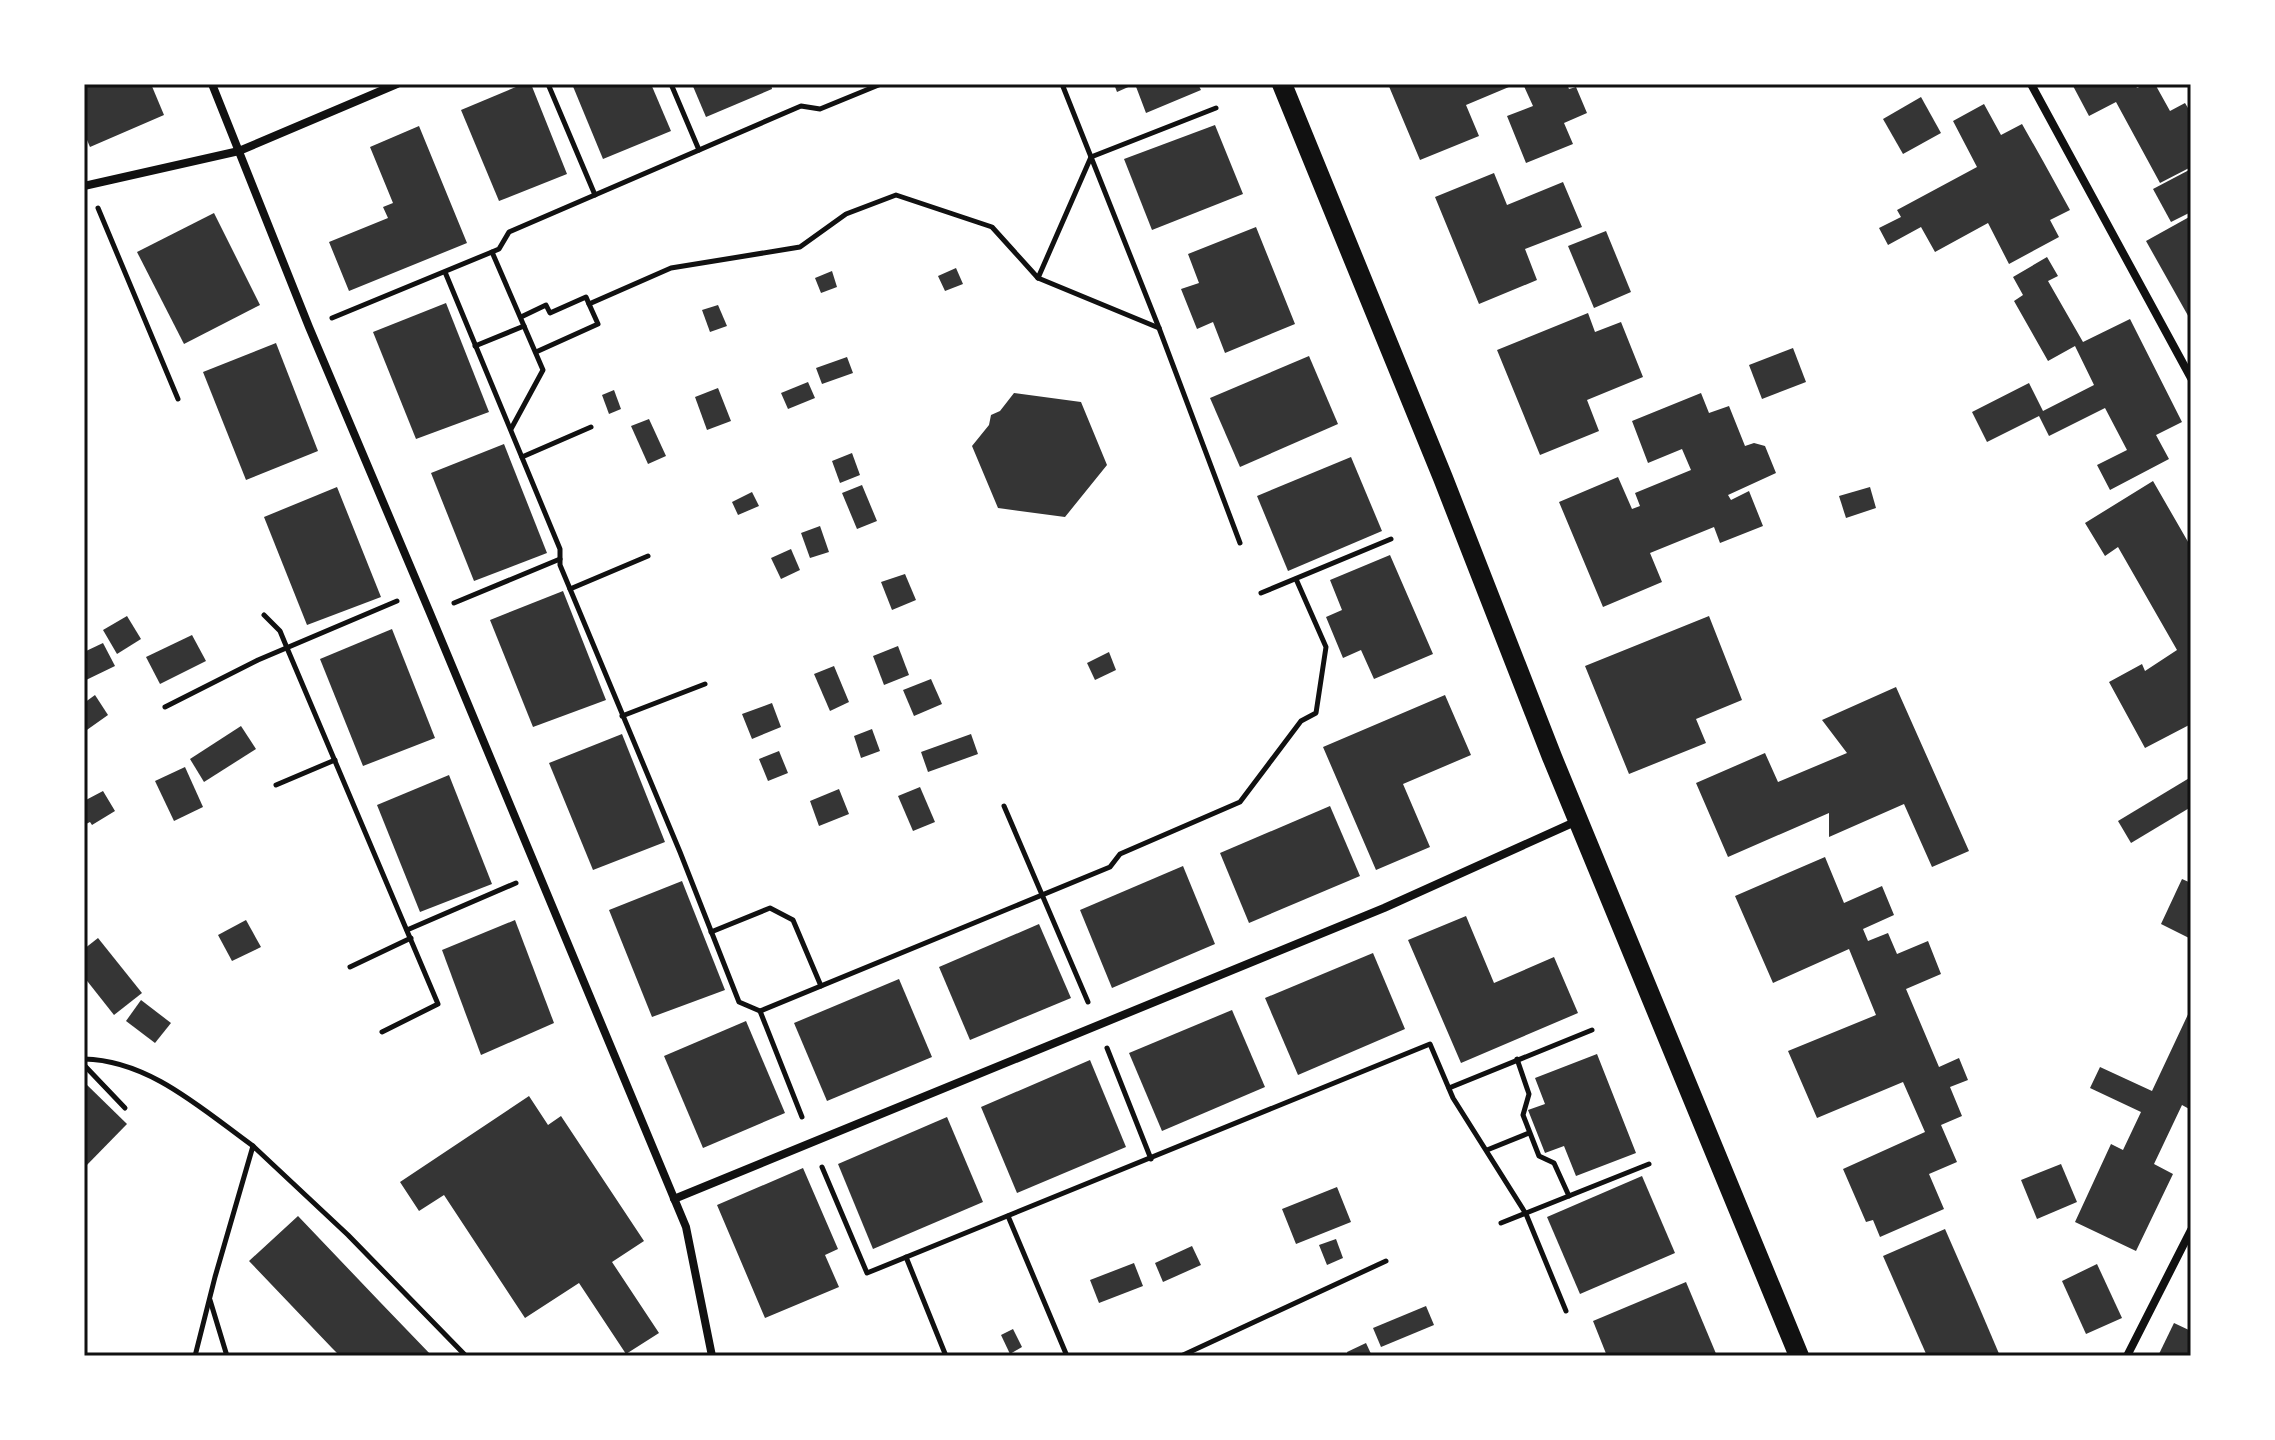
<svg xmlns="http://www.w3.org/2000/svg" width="2275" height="1440" viewBox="0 0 2275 1440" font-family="Manrope,sans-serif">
  <rect width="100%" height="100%" fill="#fff"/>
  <g fill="#353535">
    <polygon points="84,84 151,84 164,115 90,147 84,133"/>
    <polygon points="523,84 531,84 567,174 499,201 461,110"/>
    <polygon points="572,84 651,84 671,131 603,159"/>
    <polygon points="692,84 771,84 772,89 706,117"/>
    <polygon points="1114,84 1198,84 1201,90 1146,113 1135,84 1117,92"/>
    <polygon points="1388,84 1516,84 1466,105 1479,136 1420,160"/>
    <polygon points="1523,84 1567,84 1569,89 1576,87 1587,113 1564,123 1573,144 1526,163 1507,116 1533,106"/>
    <polygon points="2072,84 2135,84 2137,88 2146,84 2155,84 2170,111 2185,103 2191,113 2191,167 2160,183 2116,102 2089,116"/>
    <polygon points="1921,97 1941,133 1903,154 1883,119"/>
    <polygon points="1984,104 2001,135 2022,124 2043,161 2070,210 2050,220 2059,237 2009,264 1988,223 1935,252 1921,227 1888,245 1879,228 1901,217 1897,210 1977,167 1953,121"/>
    <polygon points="1215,125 1243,194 1152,230 1124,159"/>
    <polygon points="419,126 467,243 349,291 329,242 388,218 383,207 393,203 370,147"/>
    <polygon points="2191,169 2191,212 2171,222 2153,189"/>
    <polygon points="1494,173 1507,205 1563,182 1582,227 1525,249 1537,280 1479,304 1435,197"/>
    <polygon points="214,213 260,305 184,344 137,252"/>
    <polygon points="2191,216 2191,321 2146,241"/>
    <polygon points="1256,227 1295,324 1225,353 1213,322 1197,329 1181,289 1199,283 1188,254"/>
    <polygon points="1606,231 1631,292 1594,308 1568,246"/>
    <polygon points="2047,257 2058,276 2048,281 2083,342 2130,319 2182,422 2156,435 2169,459 2110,490 2097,465 2127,450 2105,408 2049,436 2039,416 1987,442 1972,412 2029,383 2043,411 2094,385 2075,346 2048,361 2014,301 2023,295 2013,277"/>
    <polygon points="956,268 963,284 945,291 938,276"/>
    <polygon points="832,271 837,287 821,293 815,278"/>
    <polygon points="446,303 489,412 416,439 373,332"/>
    <polygon points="718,305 727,326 710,332 702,310"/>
    <polygon points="1588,313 1595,332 1621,322 1643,377 1587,400 1599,431 1540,455 1497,350"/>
    <polygon points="276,343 318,451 246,480 203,372"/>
    <polygon points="1793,348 1806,382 1762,399 1749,365"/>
    <polygon points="1309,356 1338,424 1240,467 1210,398"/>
    <polygon points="847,357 853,373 822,384 816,368"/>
    <polygon points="808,382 815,398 788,409 781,393"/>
    <polygon points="718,388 731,421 707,430 695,397"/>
    <polygon points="614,390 621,409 609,414 602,395"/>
    <polygon points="1014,393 1081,402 1107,465 1065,517 998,508 972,446 989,425 991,415 1000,411"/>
    <polygon points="1701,393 1709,413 1729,406 1745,446 1754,443 1765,446 1776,473 1728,495 1731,500 1749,491 1763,526 1720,543 1714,527 1650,553 1662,582 1603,607 1559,502 1618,477 1632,509 1640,506 1635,493 1691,470 1682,449 1648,463 1632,421"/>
    <polygon points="649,419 666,456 648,464 631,426"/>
    <polygon points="504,444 547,553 474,581 431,473"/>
    <polygon points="852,453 860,475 840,483 832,461"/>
    <polygon points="1351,457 1382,531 1288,571 1257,496"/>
    <polygon points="2153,481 2191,547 2191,724 2145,748 2109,682 2142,664 2145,671 2177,650 2118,547 2105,556 2085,523"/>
    <polygon points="862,485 877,521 857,529 842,493"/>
    <polygon points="337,487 381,597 307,625 264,517"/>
    <polygon points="1870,487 1876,508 1846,518 1839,496"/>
    <polygon points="752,492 759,506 738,515 732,502"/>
    <polygon points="820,526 829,552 810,558 801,533"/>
    <polygon points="791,549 800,570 781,579 771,558"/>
    <polygon points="1390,555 1433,654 1374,679 1361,650 1343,658 1326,617 1342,610 1330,580"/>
    <polygon points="905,574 916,600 892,610 881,582"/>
    <polygon points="563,591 606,700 533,727 490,620"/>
    <polygon points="127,616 141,639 117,654 103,630"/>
    <polygon points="1709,616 1742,700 1696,719 1706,743 1629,774 1585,666"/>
    <polygon points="392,629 435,738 363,766 320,659"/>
    <polygon points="192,635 206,661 160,684 146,657"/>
    <polygon points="103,643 115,666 84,681 84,652"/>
    <polygon points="898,646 909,675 884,685 873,656"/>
    <polygon points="1109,652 1116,670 1095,680 1087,663"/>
    <polygon points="834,666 849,702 830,711 814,674"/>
    <polygon points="931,679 942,704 914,716 903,690"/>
    <polygon points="1896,687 1969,851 1932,867 1904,804 1829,837 1829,813 1728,857 1696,783 1765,753 1778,782 1847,753 1822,720"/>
    <polygon points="95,695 108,715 84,732 84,703"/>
    <polygon points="1445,695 1471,755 1403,784 1430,847 1376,870 1323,747"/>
    <polygon points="772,703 781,727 752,739 742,714"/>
    <polygon points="241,726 256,749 204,782 190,759"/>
    <polygon points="872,729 880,751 861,758 854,736"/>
    <polygon points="622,734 665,842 593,870 549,763"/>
    <polygon points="971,734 978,754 928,772 921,752"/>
    <polygon points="779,751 788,773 768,781 759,759"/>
    <polygon points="185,767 203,807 174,821 155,781"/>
    <polygon points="449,775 492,884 420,912 377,805"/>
    <polygon points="2191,777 2191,807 2131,843 2118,821"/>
    <polygon points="920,787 935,822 913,831 898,796"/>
    <polygon points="839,789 849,814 819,826 810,801"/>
    <polygon points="103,791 115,811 92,825 90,822 84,825 84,801"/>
    <polygon points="1330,806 1360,876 1249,923 1220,853"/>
    <polygon points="1825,857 1844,903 1882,886 1894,915 1863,929 1868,941 1888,933 1897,954 1928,941 1941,974 1906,989 1939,1067 1959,1058 1968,1080 1950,1087 1962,1116 1941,1125 1957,1162 1929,1174 1944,1209 1880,1237 1873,1220 1866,1222 1843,1169 1925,1132 1903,1082 1817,1118 1788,1051 1876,1015 1849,949 1773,983 1735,896"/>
    <polygon points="1183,866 1215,944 1112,988 1080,910"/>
    <polygon points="2182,879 2191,883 2191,939 2161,924"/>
    <polygon points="682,881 725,990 652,1017 609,910"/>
    <polygon points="1466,916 1494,983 1554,957 1578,1013 1461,1063 1408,940"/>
    <polygon points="246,920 261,947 232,961 218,935"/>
    <polygon points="515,920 554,1023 481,1055 442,950"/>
    <polygon points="1039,924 1071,998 970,1040 939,967"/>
    <polygon points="98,938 142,993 114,1015 84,977 84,949"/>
    <polygon points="1373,953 1405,1029 1298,1075 1265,998"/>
    <polygon points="899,979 932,1057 827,1101 794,1023"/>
    <polygon points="141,1000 171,1023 155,1043 126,1021"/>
    <polygon points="2191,1008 2191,1110 2182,1105 2154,1164 2173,1174 2136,1251 2075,1222 2111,1144 2123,1150 2141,1112 2090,1088 2100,1067 2152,1091"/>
    <polygon points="1232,1010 1265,1087 1162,1131 1129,1053"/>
    <polygon points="746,1021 785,1113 703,1148 664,1056"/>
    <polygon points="1597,1054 1636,1153 1576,1176 1564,1146 1545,1153 1528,1110 1545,1104 1535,1078"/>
    <polygon points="1090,1060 1126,1147 1017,1193 981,1107"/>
    <polygon points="84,1082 127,1124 84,1168"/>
    <polygon points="529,1096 548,1125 561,1116 644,1241 612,1262 659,1333 626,1354 579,1283 525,1318 444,1195 419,1211 400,1182"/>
    <polygon points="947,1117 983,1202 873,1249 838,1164"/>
    <polygon points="2061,1164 2077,1202 2037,1219 2021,1180"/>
    <polygon points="803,1168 838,1249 825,1255 839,1287 765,1318 717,1205"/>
    <polygon points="1642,1176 1675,1253 1580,1294 1547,1217"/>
    <polygon points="1337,1187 1351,1222 1296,1244 1282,1209"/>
    <polygon points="298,1216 380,1302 432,1356 340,1356 332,1348 249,1261"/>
    <polygon points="1945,1229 1977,1302 2000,1356 1927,1356 1883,1256"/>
    <polygon points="1336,1239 1343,1258 1327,1265 1319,1245"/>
    <polygon points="1192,1246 1201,1265 1163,1282 1155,1263"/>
    <polygon points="1134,1263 1143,1286 1099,1303 1090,1280"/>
    <polygon points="2097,1264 2122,1318 2086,1334 2062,1281"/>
    <polygon points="1686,1282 1717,1356 1607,1356 1593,1321"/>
    <polygon points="1426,1306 1434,1325 1381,1347 1373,1328"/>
    <polygon points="2174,1323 2191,1331 2191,1356 2158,1356"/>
    <polygon points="1013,1329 1022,1347 1010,1354 1001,1335"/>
    <polygon points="1366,1343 1372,1356 1348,1356 1347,1352"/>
  </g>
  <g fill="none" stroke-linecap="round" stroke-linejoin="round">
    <g stroke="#111" stroke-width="5">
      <polyline points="548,84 595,195"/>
      <polyline points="671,84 699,150"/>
      <polyline points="1062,84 1159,328 1240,543"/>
      <polyline points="98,208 178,399"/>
      <polyline points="492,252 543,370 511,429"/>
      <polyline points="445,272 560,549 560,565 680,852 739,1002 760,1011 1110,867 1120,854 1240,802 1301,721 1316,713 1326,647 1296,579"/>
      <polyline points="1038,278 1159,328"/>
      <polyline points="521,317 546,305 550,313 586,297 589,304 671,268 800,247 846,214 896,195 992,227 1038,278 1091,157 1216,108"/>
      <polyline points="332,318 492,252 499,249 509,232 801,106 820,109 881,84"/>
      <polyline points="475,346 524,326"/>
      <polyline points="536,352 598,324 589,304"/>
      <polyline points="522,457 591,427"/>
      <polyline points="570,589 648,556"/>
      <polyline points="1261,593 1391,539"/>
      <polyline points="454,603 560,559"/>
      <polyline points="264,615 280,631 287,648 438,1004 382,1032"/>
      <polyline points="165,707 258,660 397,601"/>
      <polyline points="622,716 705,684"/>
      <polyline points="276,785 335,760"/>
      <polyline points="1004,806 1088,1002"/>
      <polyline points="407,930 516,883"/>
      <polyline points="711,932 770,908 793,920 821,986"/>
      <polyline points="350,967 411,938"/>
      <polyline points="760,1011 802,1117"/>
      <polyline points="1107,1048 1151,1159"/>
      <path d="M84 1059C149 1060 203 1110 253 1146"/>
      <polyline points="1517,1059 1529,1094 1523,1115 1539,1156 1554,1163 1569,1196"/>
      <polyline points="84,1065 125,1108"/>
      <polyline points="1449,1088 1592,1030"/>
      <polyline points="1487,1150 1529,1133"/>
      <polyline points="822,1167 867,1273 1430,1044 1453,1098 1526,1214 1566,1311"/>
      <polyline points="1008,1216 1067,1356"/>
      <polyline points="1501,1223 1649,1164"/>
      <polyline points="906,1257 946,1356"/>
      <polyline points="210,1300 227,1356"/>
      <polyline points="195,1356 215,1277 253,1146 348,1235 466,1356"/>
      <polyline points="1181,1356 1386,1261"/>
    </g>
    <g stroke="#111" stroke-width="8">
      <polyline points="212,84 309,327 430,613 686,1227 712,1356"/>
      <polyline points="2031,84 2191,378"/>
      <polyline points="84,186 239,151 397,84"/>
      <polyline points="674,1199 1384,908 1577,821"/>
      <polyline points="2127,1356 2191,1230"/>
    </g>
    <polyline stroke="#111" stroke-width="20" points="1282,84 1443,478 1552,757 1799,1356"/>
  </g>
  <rect width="2275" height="1440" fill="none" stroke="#ffffff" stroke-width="172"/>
  <rect x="86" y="86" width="2103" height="1268" fill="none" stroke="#111" stroke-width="3"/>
</svg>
